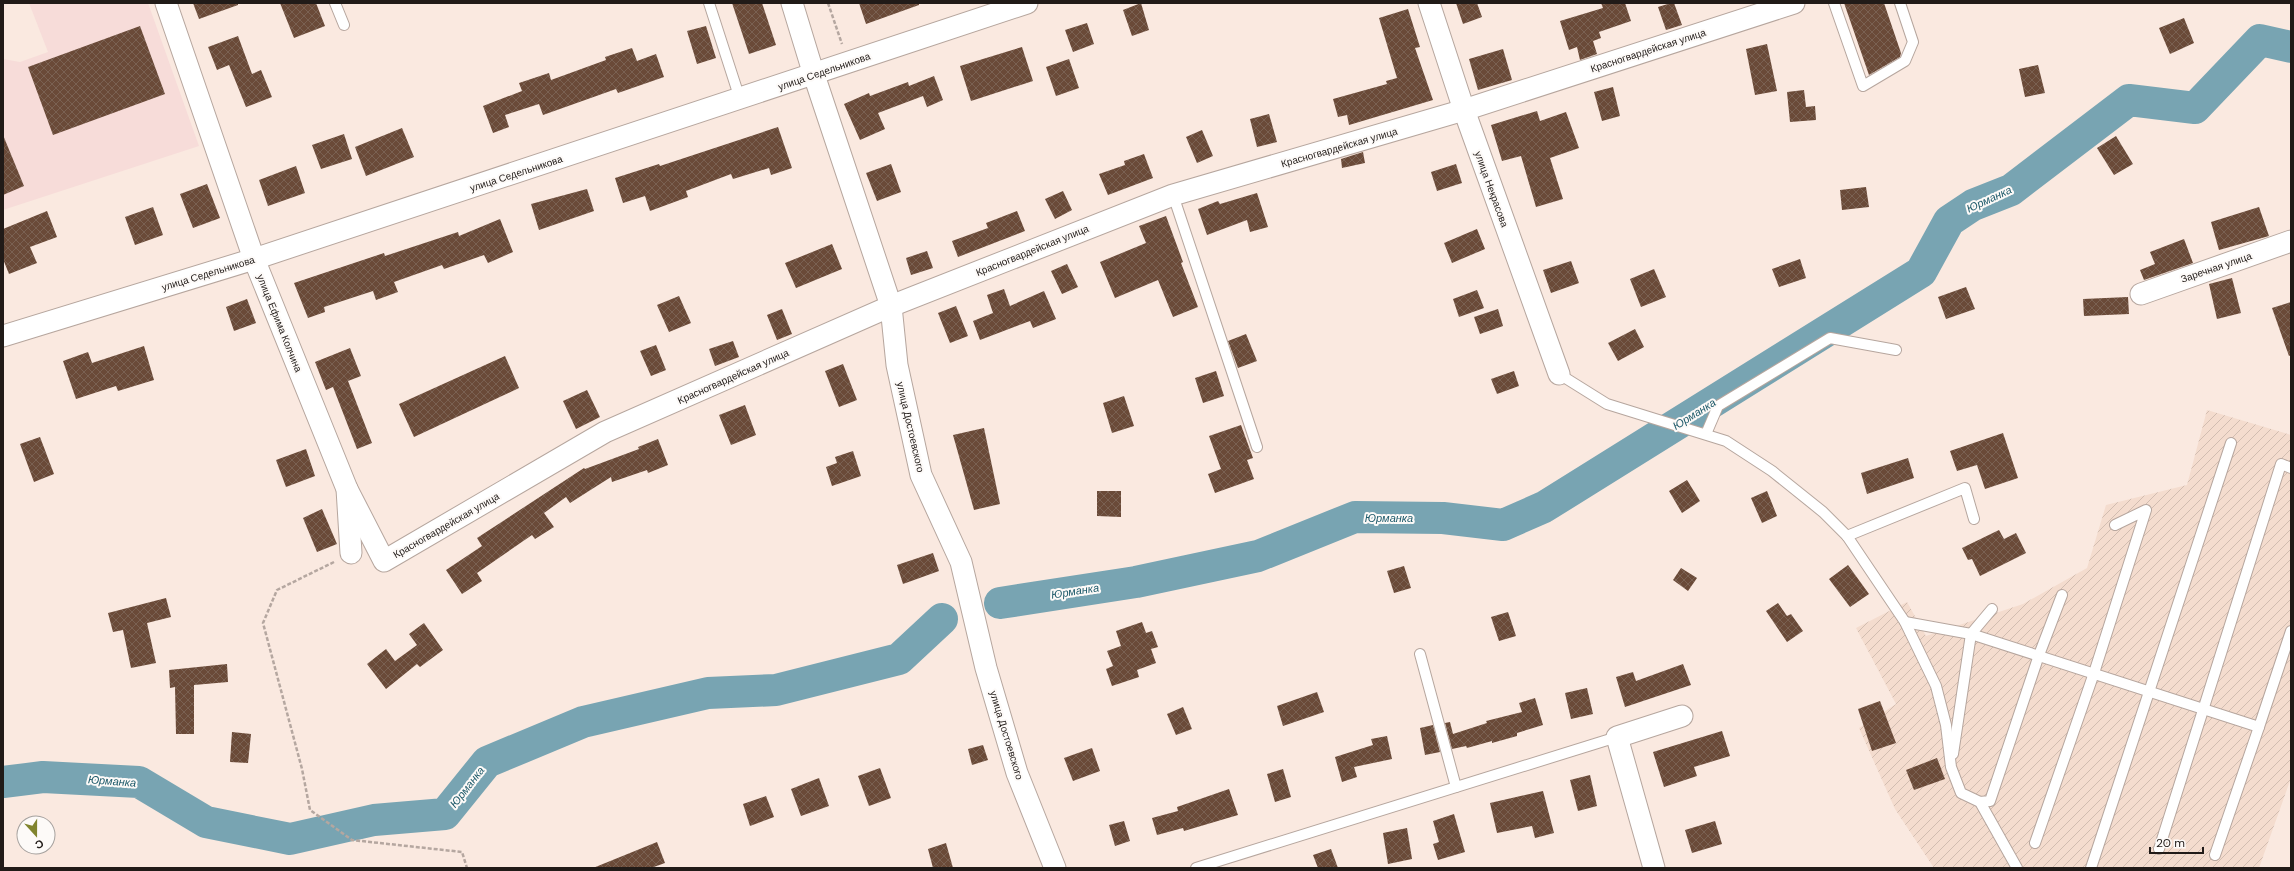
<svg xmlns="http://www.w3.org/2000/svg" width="2294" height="871" viewBox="0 0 2294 871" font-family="'DM Sans',sans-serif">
  <defs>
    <pattern id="industrial-furrows" width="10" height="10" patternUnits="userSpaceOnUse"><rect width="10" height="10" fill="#f4dcce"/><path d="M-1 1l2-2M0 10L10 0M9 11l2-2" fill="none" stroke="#d1bcb0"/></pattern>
    <pattern id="building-cross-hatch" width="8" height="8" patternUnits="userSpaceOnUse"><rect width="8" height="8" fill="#6a4a38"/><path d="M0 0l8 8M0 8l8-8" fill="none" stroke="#7a6152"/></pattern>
  </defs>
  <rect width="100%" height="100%" fill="#fae9e0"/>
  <polygon fill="#f7dcd9" points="29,3 148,3 199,146 3,210 3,59 20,62 48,52"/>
  <polygon fill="url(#industrial-furrows)" points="2207,410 2291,435 2291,778 2259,868 1934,868 1895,809 1859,728 1896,704 1856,628 1907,602 1926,636 2023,604 2087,568 2106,505 2187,485"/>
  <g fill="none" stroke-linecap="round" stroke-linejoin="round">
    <g stroke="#78a4b2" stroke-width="32">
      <polyline points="1000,603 1136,582 1258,556 1355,517 1443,518 1503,525 1544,507 1921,272 1949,221 1973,205 2011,190 2129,100 2195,108 2260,40 2291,47"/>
      <polyline points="3,782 43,777 139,782 206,822 290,839 374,820 445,814 487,762 583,722 708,693 776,690 899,659 942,619"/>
    </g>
  </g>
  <g fill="url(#building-cross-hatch)">
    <polygon points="193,3 238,3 238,5 199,19"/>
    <polygon points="280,3 316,3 325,26 294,38"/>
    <polygon points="732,3 762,3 776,45 749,54"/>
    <polygon points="859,3 919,3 919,5 866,24"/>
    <polygon points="1141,3 1149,30 1132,36 1123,10"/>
    <polygon points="1456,3 1477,3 1482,17 1463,24"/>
    <polygon points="1601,3 1625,3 1631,21 1599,32 1601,38 1593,41 1597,54 1580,60 1577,47 1569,50 1560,21 1603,8"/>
    <polygon points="1671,3 1674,3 1682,25 1666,30 1658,7"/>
    <polygon points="1844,3 1884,3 1901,53 1900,57 1869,75"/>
    <polygon points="1408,9 1420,47 1415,48 1433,100 1349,125 1347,115 1338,117 1333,99 1387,84 1386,81 1397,78 1379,18"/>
    <polygon points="2184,18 2194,43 2170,54 2159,28"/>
    <polygon points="1087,23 1094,44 1073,52 1065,30"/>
    <polygon points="140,26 165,94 53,135 28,67"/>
    <polygon points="706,26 716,58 697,64 687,31"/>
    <polygon points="238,36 252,74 261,70 272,97 246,107 229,65 217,70 208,47"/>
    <polygon points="1767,44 1777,91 1755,95 1746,49"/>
    <polygon points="1022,47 1033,81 971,101 960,66"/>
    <polygon points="632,48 637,61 656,54 664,77 618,93 616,89 543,115 539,104 505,115 509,127 493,133 483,106 522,91 519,83 549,73 551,80 606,60 605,57"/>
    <polygon points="1503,49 1512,80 1478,90 1469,59"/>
    <polygon points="1069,59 1079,88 1056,96 1046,67"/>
    <polygon points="2038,65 2045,93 2025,97 2019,69"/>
    <polygon points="934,76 943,100 927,107 923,96 878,113 885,129 860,140 844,104 869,93 870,96 908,82 909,86"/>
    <polygon points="1613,87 1620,116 1602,121 1594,92"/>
    <polygon points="1804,90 1806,107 1815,106 1816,120 1790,122 1787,92"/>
    <polygon points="1537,111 1540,121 1566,112 1579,148 1550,158 1563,199 1536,207 1521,156 1502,161 1491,125"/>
    <polygon points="1269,114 1277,142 1257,147 1250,119"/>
    <polygon points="778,127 792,168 771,175 769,168 733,179 731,174 686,191 688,197 650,211 645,196 623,203 615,178 659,164 660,166"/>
    <polygon points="402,128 414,157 366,176 355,147"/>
    <polygon points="1202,130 1213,156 1197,163 1186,137"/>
    <polygon points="344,134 352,159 321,169 312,145"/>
    <polygon points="3,135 24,186 3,195"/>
    <polygon points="2116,136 2133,164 2114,175 2097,148"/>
    <polygon points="1363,152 1365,163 1342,168 1341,159"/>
    <polygon points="1144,154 1153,178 1108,195 1099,174 1125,165 1124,161"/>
    <polygon points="891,164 901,192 877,201 866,173"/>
    <polygon points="1456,164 1462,183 1437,191 1431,172"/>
    <polygon points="296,166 305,193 268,206 259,180"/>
    <polygon points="207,184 220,218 193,228 180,194"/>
    <polygon points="1866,187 1869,207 1842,210 1840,190"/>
    <polygon points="587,189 594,211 539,230 531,204"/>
    <polygon points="1063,191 1072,210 1055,219 1045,199"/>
    <polygon points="1257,193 1268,227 1250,232 1247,220 1207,235 1198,209 1218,201 1220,204"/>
    <polygon points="153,207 163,235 135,245 125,217"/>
    <polygon points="2259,207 2269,236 2219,250 2211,222"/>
    <polygon points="47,211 57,237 30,247 37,263 9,274 3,259 3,229"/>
    <polygon points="1017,211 1025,231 958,257 952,241 988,228 986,223"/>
    <polygon points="1166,216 1183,262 1181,263 1198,307 1173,317 1158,280 1115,298 1100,262 1146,243 1139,226"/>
    <polygon points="500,219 513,252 488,263 484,255 444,269 442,265 394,282 398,292 376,300 373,291 324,307 325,312 308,318 294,283 384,253 385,256 458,232 459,236"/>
    <polygon points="1477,229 1485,249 1452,263 1444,243"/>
    <polygon points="2184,239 2193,263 2144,280 2140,270 2155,264 2150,252"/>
    <polygon points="832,244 842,269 796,288 785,263"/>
    <polygon points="927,251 933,268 911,275 906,258"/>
    <polygon points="1800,259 1806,278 1779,287 1772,269"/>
    <polygon points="1571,261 1579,283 1551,293 1543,270"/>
    <polygon points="1067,264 1078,287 1062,294 1051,271"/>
    <polygon points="1654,269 1666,297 1641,307 1630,279"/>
    <polygon points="2232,278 2241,313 2217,319 2209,284"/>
    <polygon points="1966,287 1975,309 1946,319 1938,297"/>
    <polygon points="1004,289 1010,306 1044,291 1056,319 1033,328 1030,321 980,340 973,321 993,313 987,295"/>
    <polygon points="1477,290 1484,308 1459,317 1453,299"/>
    <polygon points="679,296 691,323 669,332 657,305"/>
    <polygon points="2128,297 2129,314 2084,316 2083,299"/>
    <polygon points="247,299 256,323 234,331 226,307"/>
    <polygon points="2291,302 2291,355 2289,356 2272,308"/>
    <polygon points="956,306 968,336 950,343 938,313"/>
    <polygon points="782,309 792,334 777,340 767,315"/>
    <polygon points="1498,309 1503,326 1480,334 1474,317"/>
    <polygon points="1635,329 1644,347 1618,361 1608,343"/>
    <polygon points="1246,334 1257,361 1238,368 1228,341"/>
    <polygon points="733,341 739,357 715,366 709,349"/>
    <polygon points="656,345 666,370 651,376 640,351"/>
    <polygon points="144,346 154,380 118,391 116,386 76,399 63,361 88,352 92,363"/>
    <polygon points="350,348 361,376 348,381 372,443 357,449 333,387 326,390 315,362"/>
    <polygon points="505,356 519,388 414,437 399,404"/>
    <polygon points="843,364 857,400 839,407 825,371"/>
    <polygon points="1216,371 1224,396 1203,403 1195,378"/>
    <polygon points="1514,371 1519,386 1497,394 1491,379"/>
    <polygon points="587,390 600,417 576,429 563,401"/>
    <polygon points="1124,396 1134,426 1112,433 1103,403"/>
    <polygon points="745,405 756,435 731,445 719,415"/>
    <polygon points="1241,425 1253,458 1247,460 1254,479 1215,493 1208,474 1221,469 1209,436"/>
    <polygon points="984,428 1000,504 974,510 953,435"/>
    <polygon points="2003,433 2018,478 1985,489 1977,465 1957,471 1950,451"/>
    <polygon points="40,437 54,474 34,482 20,444"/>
    <polygon points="658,439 668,465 648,473 647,470 612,482 611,477 570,503 566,497 544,513 554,527 535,539 532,535 477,573 482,581 462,594 446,570 482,546 477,538 584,468 585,469 639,449 638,447"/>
    <polygon points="306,449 315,476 286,487 276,460"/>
    <polygon points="853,451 861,476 832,486 826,467 837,463 835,457"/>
    <polygon points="1908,458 1914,478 1867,494 1861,473"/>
    <polygon points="1687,480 1700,501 1682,513 1669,491"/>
    <polygon points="1097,491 1121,491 1121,517 1097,516"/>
    <polygon points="1767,491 1777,516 1762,523 1751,498"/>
    <polygon points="322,509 337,544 317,552 303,518"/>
    <polygon points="1999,530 2004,539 2016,533 2026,553 1980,576 1972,559 1968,560 1962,548"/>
    <polygon points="933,553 939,571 903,584 897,565"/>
    <polygon points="1848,565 1869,594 1850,607 1829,579"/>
    <polygon points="1404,566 1411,588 1394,593 1387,571"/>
    <polygon points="1681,568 1697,578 1688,591 1673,580"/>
    <polygon points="166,598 171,617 147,623 156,663 131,668 123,630 113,632 108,613"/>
    <polygon points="1778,603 1787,616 1791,614 1803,631 1787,642 1766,611"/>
    <polygon points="1508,612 1516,636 1499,641 1491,617"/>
    <polygon points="1142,622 1146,633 1152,631 1158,647 1151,649 1156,663 1137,670 1139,677 1112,686 1106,669 1113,666 1107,651 1121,646 1116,631"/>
    <polygon points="424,623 443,650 420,667 417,664 386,689 367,664 386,649 395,661 417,645 409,634"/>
    <polygon points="227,664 228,682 194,685 194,734 176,734 175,687 170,688 169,670"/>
    <polygon points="1683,664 1691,685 1625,707 1616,677 1633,672 1636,681"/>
    <polygon points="1587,688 1593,714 1571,719 1565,693"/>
    <polygon points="1317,692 1324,712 1283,726 1277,706"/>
    <polygon points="1535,698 1543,725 1517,733 1517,736 1492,743 1492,741 1467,748 1466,746 1452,749 1445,723 1450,722 1453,734 1487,723 1486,721 1522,712 1519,703"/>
    <polygon points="1880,701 1896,743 1872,751 1858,709"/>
    <polygon points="1183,707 1192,729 1176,735 1167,714"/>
    <polygon points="1433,725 1440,752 1425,755 1420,728"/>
    <polygon points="1722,731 1730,756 1694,767 1697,776 1664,787 1653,752"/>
    <polygon points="232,732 251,734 248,763 230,762"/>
    <polygon points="1387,736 1392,759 1354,767 1357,777 1342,782 1335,757 1373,745 1371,739"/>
    <polygon points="983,745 988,760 972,765 968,749"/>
    <polygon points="1092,748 1100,771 1073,781 1064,758"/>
    <polygon points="1937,758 1945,779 1914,790 1906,770"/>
    <polygon points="880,768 891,798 869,806 858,776"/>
    <polygon points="1283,769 1291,797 1275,802 1267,774"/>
    <polygon points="1590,775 1597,806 1578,811 1570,780"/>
    <polygon points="819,778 829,806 801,816 791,789"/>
    <polygon points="1229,789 1238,815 1184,831 1183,828 1157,835 1152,818 1178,811 1177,807"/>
    <polygon points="1543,791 1554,833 1535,838 1532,826 1497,833 1490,803"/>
    <polygon points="766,796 774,817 750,826 743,804"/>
    <polygon points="1454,814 1465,852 1438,860 1433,844 1439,842 1433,821"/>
    <polygon points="1124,821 1130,841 1115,846 1109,825"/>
    <polygon points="1715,821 1722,844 1692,853 1685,830"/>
    <polygon points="1407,828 1412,859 1388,864 1383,833"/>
    <polygon points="657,842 665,863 651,868 593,868"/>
    <polygon points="946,843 953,868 933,868 928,849"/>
    <polygon points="1331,849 1338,868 1318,868 1313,855"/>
  </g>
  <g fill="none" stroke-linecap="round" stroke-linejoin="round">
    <g stroke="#b6a69e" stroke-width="12">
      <g id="lane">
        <polyline points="335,3 344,25"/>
        <polyline points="709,3 740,99"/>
        <polyline points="1834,3 1863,86 1905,61 1913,42 1900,3"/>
        <polyline points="1173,195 1257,447"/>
        <polyline points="1559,374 1607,404 1726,441 1772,471 1823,512 1847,536 1905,622 1936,686 1946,725 1951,767 1961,793 1980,802 2017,868"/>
        <polyline points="1706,434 1718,406 1830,338 1896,350"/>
        <polyline points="1847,536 1965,488 1974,519"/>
        <polyline points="1905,622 1971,634 2259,727 2291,631"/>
        <polyline points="1420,654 1456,787"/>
        <polyline points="1953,754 1971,634 1992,609"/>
        <polyline points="1980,802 1990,801 2039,655 2062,595"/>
        <polyline points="2035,843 2094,673 2146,510 2115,525"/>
        <polyline points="2159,849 2281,464 2291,468"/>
        <polyline points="2215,855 2259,727"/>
        <polyline points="1196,868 1617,737"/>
        <polyline points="2091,868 2231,443"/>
      </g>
    </g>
    <g stroke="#b6a69e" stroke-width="23">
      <g id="street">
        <polyline points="166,3 254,259 347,489 351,553"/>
        <polyline points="792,3 814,75 891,306 897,365 921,475 961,562 986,668 1017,773 1055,868"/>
        <polyline points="1429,3 1464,110 1559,374"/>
        <polyline points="2141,294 2291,241"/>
        <polyline points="3,336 254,259 1027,3"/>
        <polyline points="347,489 384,561 605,432 891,306 1173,195 1464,110 1794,3"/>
        <polyline points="1654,868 1617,737 1682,716"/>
      </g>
    </g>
    <g stroke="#b5a7a0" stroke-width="2.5" stroke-dasharray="4 2" stroke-linecap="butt">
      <polyline points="828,3 842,44"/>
      <polyline points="334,562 277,590 263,623 302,769 310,810 352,840 462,852 467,868"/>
    </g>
    <use href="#lane" stroke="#fff" stroke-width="10"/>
    <use href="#street" stroke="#fff" stroke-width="21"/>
  </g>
  <g text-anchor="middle" stroke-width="4" stroke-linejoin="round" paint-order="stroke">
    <g font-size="10" fill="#211b18" stroke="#fdfaf8">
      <text transform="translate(1648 50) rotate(-18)" y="4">Красногвардейская улица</text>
      <text transform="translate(824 71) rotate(-19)" y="4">улица Седельникова</text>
      <text transform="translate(1339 147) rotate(-16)" y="4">Красногвардейская улица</text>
      <text transform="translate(516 173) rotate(-18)" y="4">улица Седельникова</text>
      <text transform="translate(1492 189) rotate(70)" y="4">улица Некрасова</text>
      <text transform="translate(1032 250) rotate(-22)" y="4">Красногвардейская улица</text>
      <text transform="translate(2216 267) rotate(-19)" y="4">Заречная улица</text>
      <text transform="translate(208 273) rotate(-17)" y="4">улица Седельникова</text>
      <text transform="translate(280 323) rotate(68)" y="4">улица Ефима Колчина</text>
      <text transform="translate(733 376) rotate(-24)" y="4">Красногвардейская улица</text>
      <text transform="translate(911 427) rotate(77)" y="4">улица Достоевского</text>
      <text transform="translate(446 525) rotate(-30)" y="4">Красногвардейская улица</text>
      <text transform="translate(1007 735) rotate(73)" y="4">улица Достоевского</text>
    </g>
    <g font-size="11" font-style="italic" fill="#1e5a6a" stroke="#fdfaf8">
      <text transform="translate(1989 199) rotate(-25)" y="4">Юрманка</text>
      <text transform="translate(1694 414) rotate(-32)" y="4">Юрманка</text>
      <text x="1389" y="522">Юрманка</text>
      <text transform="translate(1075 591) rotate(-9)" y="4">Юрманка</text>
      <text transform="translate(112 781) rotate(4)" y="4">Юрманка</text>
      <text transform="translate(467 787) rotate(-52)" y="4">Юрманка</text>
    </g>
  </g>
  <rect width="2294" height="871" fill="none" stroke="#211b18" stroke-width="8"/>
  <g transform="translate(36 835) rotate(159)"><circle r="19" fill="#fdfaf8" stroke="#a5a19e"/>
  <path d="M0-3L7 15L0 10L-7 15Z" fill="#81842e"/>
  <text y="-6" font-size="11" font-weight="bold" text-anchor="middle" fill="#211b18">С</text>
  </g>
  <path d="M2150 847v6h53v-6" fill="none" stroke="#211b18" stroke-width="2"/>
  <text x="2156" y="847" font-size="12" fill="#211b18" stroke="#fdfaf8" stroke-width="3" paint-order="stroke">20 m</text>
</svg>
